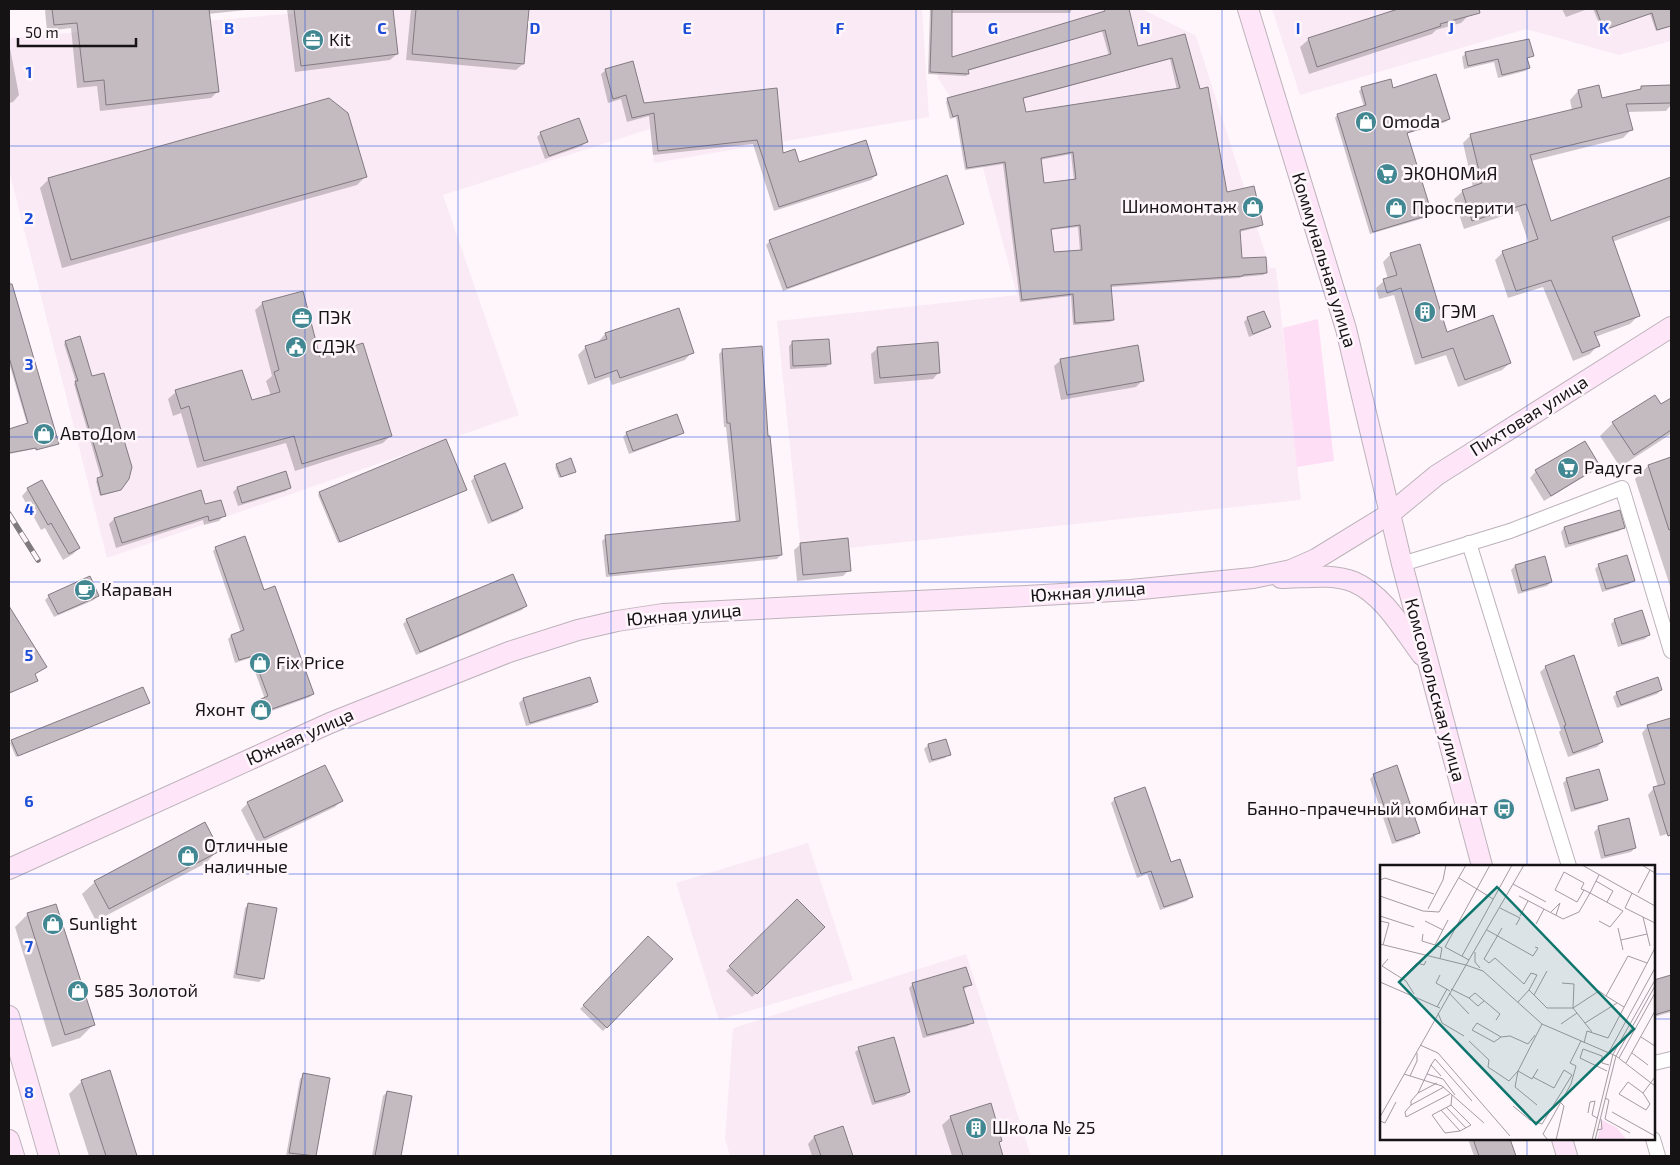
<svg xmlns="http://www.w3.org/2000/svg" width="1680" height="1165" viewBox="0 0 1680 1165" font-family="'Exo 2',sans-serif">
  <rect width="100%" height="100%" fill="#fff6fc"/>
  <g fill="#faeaf5">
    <polygon points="345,9 922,9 929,117 654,163 650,129 443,195 519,415 107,558 9,170 9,38"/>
    <polygon points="930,9 1142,9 1196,36 1270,268 1276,268 1301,500 801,553 777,321 1017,295 974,135 938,78"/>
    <polygon points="1272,9 1671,9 1671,41 1619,55 1526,29 1300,95"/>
    <polygon points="808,843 853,980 719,1020 676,883"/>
    <polygon points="966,954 1031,1156 730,1156 725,1139 733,1028"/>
  </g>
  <polygon fill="#fedef5" points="1318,319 1334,461 1297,467 1283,328"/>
  <g fill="#0003" fill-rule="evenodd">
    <polygon points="47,9 255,9 208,14 217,92 211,98 100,111 97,86 77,88 71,28 47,31 45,11"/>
    <polygon points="287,9 391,9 397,54 390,60 295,72"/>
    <polygon points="411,9 528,9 523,64 516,70 406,60"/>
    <path d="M930 9H1072L1070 13H950V58L1114 9H1127L1137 48 1184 36 1226 194 1261 225 1259 227 1239 232 1241 260 1266 273 1263 275 1241 277 1240 278 1110 287 1113 320 1110 322 1073 325 1071 296 1020 302 1003 164 965 170 956 117 950 119 946 102 948 99 1109 56 1102 31 967 71 968 74 966 76 928 74ZM1170 59 1177 90 1025 114 1022 99ZM1071 154 1074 181 1043 185 1040 160ZM1078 227 1080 251 1053 253 1050 230Z"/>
    <polygon points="1402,9 1467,9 1469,15 1461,23 1436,30 1432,34 1309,74 1300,47 1308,40"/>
    <polygon points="1562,9 1588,9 1566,17"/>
    <polygon points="1593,9 1670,9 1671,26 1656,31 1650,14 1602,30"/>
    <polygon points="9,43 19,95 13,102 9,103"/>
    <polygon points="1466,53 1532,55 1526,60 1529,68 1525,71 1498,78 1494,62 1464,69 1462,57"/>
    <polygon points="606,70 643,104 775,90 782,154 798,163 876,175 871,180 774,211 753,144 653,155 649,116 627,122 621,99 608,103 601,74"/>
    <polygon points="1598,87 1601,100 1638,91 1642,87 1671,87 1671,105 1666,111 1627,112 1631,130 1623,138 1531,161 1550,222 1671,178 1671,220 1612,242 1639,315 1630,324 1595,337 1598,345 1590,354 1573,361 1543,287 1508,298 1495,260 1503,252 1529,244 1518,211 1464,229 1454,199 1463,191 1473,187 1463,143 1471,135 1572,110 1570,100 1578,91"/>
    <polygon points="1362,88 1392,89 1449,119 1446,122 1406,134 1430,214 1428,217 1370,234 1335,118 1337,115 1364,107 1359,91"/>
    <polygon points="541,133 586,142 582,146 545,159 537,137"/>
    <polygon points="366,176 357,185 62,268 40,188 49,179"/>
    <polygon points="963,223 959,227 783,291 766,245 770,241"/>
    <polygon points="1391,254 1446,334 1510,363 1502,370 1458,387 1446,355 1415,365 1394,295 1379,299 1376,288 1384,281 1388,279 1383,262"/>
    <polygon points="9,278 57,443 34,449 9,454 9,431 27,424 9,363"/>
    <polygon points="263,303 319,359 391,435 383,443 295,471 286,443 197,468 181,413 173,416 168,399 176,392 251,402 271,396 266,381 272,376 255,310"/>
    <polygon points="1248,318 1269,326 1265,330 1249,337 1244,322"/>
    <polygon points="605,334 692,352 685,360 612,385 609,377 588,385 578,355 586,347 598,343 598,342"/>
    <polygon points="66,342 120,489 118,491 100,496 96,481 101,478 74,384 76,382 64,344"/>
    <polygon points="793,342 830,363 826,367 790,369 789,346"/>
    <polygon points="878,348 939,372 933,379 874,384 871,354"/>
    <polygon points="723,350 767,437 781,555 777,559 606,577 602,541 606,537 736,523 726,427 724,427 719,354"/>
    <polygon points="1061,360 1143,380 1136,387 1061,400 1054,366"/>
    <polygon points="1654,397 1661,406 1671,399 1671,434 1620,467 1600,436 1613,423"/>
    <polygon points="682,432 678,436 629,454 623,437 627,433"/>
    <polygon points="1671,458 1671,589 1635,479 1648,466"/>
    <polygon points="557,465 574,472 559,478 555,467"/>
    <polygon points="1598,466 1592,472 1544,501 1530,478 1536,471"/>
    <polygon points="475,477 522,508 518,512 488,524 471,481"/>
    <polygon points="290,487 286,491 238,506 233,492 237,488"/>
    <polygon points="28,489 79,548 73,554 63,560 45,528 41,530 22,496"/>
    <polygon points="464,491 338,543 318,495 320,493"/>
    <polygon points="204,506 224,515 219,521 204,525 203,520 116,548 109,524 114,519"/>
    <polygon points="1564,528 1623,528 1619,531 1565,548 1561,532"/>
    <polygon points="801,544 849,570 843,576 797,581 794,550"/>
    <polygon points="216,548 263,592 313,694 310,697 255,717 251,706 254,703 265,699 250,658 235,663 228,639 231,636 241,633 213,551"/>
    <polygon points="1544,558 1551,582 1547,586 1518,594 1511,570 1515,566"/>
    <polygon points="1599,565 1633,580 1629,584 1602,592 1595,569"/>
    <polygon points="49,596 98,596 94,600 54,617 45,600"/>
    <polygon points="526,606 522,610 416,655 403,624 407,620"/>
    <polygon points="9,608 45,667 34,674 34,682 9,694"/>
    <polygon points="1615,620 1649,635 1645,639 1618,647 1611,624"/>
    <polygon points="1546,667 1602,742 1597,747 1568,757 1559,732 1561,730 1540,672"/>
    <polygon points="1661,690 1657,694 1617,708 1613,697 1617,693"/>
    <polygon points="523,699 596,702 592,706 526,726 519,703"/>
    <polygon points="148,703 16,757 10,743 12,741"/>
    <polygon points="1671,719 1671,833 1660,836 1648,795 1654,788 1658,787 1642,733 1648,726"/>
    <polygon points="945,740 949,754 945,758 929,763 924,749 928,745"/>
    <polygon points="1374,775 1418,833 1414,837 1392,844 1370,779"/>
    <polygon points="1567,779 1606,799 1602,803 1571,812 1563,783"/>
    <polygon points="1115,799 1170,864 1191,897 1187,901 1160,910 1147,874 1137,878 1111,803"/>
    <polygon points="341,801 335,807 258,844 241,810 248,803"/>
    <polygon points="1628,820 1635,848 1631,852 1601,859 1594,832 1598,828"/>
    <polygon points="218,850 206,863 96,921 82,894 95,882"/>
    <polygon points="797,901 823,927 752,997 726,971"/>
    <polygon points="249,904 263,978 259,982 233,978 245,908"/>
    <polygon points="28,914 93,1025 80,1038 52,1047 15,927"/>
    <polygon points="649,937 671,959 603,1031 580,1009"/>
    <polygon points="1671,976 1671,1012 1654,1017 1654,982"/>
    <polygon points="913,984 970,985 963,990 972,1022 968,1026 923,1038 909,988"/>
    <polygon points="859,1049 909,1092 905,1096 872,1105 855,1052"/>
    <polygon points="109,1072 136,1156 89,1156 69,1094 82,1081"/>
    <polygon points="304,1075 328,1079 314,1156 286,1156 300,1079"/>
    <polygon points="387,1092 411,1097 400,1156 372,1156 383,1096"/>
    <polygon points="951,1117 1001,1140 998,1143 1002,1156 952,1156 942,1125"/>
    <polygon points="842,1128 852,1156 812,1156 808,1144 814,1137"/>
    <polygon points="1468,1139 1509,1139 1515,1156 1474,1156"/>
  </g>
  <g fill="#c4bbc1" stroke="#837b81" fill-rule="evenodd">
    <polygon points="52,9 209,9 219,92 106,105 104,80 84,82 77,23 54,25"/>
    <polygon points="294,9 393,9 398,54 301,66"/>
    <polygon points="416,9 529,9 524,64 412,54"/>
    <path d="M932 9H952V57L1105 11 1104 9H1129L1138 46 1185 34 1200 89 1208 87 1227 192 1254 186 1263 225 1240 230 1242 258 1266 257 1267 273 1243 275V276L1111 285 1114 320 1075 323 1073 294 1022 300 1005 162 967 168 958 115 953 117 947 98 1111 54 1105 30 968 70 969 74 930 72ZM1172 58 1180 88 1026 112 1023 98ZM1073 152 1076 179 1044 183 1041 158ZM1080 225 1082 250 1054 252 1051 229Z"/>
    <polygon points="1398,9 1479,9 1480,13 1440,24 1441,26 1317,67 1308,38"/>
    <polygon points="1596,9 1671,9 1671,26 1657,30 1652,13 1604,30"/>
    <polygon points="1529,39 1534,56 1527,58 1530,68 1502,75 1498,59 1468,66 1465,52"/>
    <polygon points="633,61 644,103 777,88 783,153 795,149 799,162 866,140 877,175 779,207 757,140 658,151 654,113 632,118 626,95 613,99 605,69"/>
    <polygon points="1436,74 1450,119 1407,133 1432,214 1373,232 1337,114 1366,105 1361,87 1391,79 1393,88"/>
    <polygon points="1599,85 1602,98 1641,89 1641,86 1671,85 1671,103 1626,104 1633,130 1530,155 1551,221 1671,177 1671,216 1612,237 1640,316 1594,332 1600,346 1582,353 1551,280 1516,291 1502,251 1538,239 1526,204 1472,221 1462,190 1482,183 1470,134 1582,107 1578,90"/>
    <polygon points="329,98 348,113 367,177 71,260 48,178"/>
    <polygon points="579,118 588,142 549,156 540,132"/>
    <polygon points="947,175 964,224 787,288 769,240"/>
    <polygon points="1420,244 1447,332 1493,315 1511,363 1465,380 1453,348 1422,358 1401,288 1387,293 1383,279 1397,275 1390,253"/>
    <polygon points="9,284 12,284 59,444 36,450 36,448 9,453 9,429 28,423 9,357"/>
    <polygon points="303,291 320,357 363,343 392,436 302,464 294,436 204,461 189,406 181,409 175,390 242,370 252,400 280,392 274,372 279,370 262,302"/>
    <polygon points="679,308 694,353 620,378 617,370 595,378 585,346 607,339 605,333"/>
    <polygon points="1264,311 1271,327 1253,334 1247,317"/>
    <polygon points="80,336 92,376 104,373 132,467 129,479 121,490 101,495 97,478 103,476 75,381 78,381 65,341"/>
    <polygon points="829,339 831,364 793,366 792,341"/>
    <polygon points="938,342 940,373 880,378 877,347"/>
    <polygon points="1138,345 1144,381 1067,395 1060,359"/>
    <polygon points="762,346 768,436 770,436 782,555 609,574 605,535 740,521 730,423 727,423 722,349"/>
    <polygon points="1655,395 1661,404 1671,398 1671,430 1634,455 1612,422"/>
    <polygon points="677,414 684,433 633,451 626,432"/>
    <polygon points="446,439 467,490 340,542 319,492"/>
    <polygon points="1585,441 1600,466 1551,496 1535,470"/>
    <polygon points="1671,457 1671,529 1669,530 1648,465"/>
    <polygon points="571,458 576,472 561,477 556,464"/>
    <polygon points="505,463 523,508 492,521 474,476"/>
    <polygon points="286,471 291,488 242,503 237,487"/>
    <polygon points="42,480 80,548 69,554 51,523 48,525 27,488"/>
    <polygon points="201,490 205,504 221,500 226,516 209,521 208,516 122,543 114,518"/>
    <polygon points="1620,510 1625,528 1569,544 1564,527"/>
    <polygon points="245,536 264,590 275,586 314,694 258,714 254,702 268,696 253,656 239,660 231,635 244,630 215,547"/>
    <polygon points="848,538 851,571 803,575 800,543"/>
    <polygon points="1627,555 1635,581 1606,589 1598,564"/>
    <polygon points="1545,556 1552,582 1522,591 1515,565"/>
    <polygon points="513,574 527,606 420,652 406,619"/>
    <polygon points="90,576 99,596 58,614 48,595"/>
    <polygon points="9,606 47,667 35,674 38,681 9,693"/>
    <polygon points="1642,610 1650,635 1622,644 1614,619"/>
    <polygon points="1574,655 1603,742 1573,753 1564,726 1566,725 1545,666"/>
    <polygon points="590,677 598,702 530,723 523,698"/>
    <polygon points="1658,677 1662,690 1621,705 1616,692"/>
    <polygon points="143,687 150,703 18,756 11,740"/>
    <polygon points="1671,718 1671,835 1668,836 1653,787 1665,784 1647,725"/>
    <polygon points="946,739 951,755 932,760 928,744"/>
    <polygon points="325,765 343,801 264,838 247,802"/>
    <polygon points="1397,765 1420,833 1396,841 1373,774"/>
    <polygon points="1599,769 1608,800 1575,809 1566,778"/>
    <polygon points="1145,787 1171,862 1180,859 1193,897 1164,907 1151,871 1141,874 1114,798"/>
    <polygon points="1629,818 1636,848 1605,856 1598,826"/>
    <polygon points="205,822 220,851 109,909 94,881"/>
    <polygon points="797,899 825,927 757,994 729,966"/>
    <polygon points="248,903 277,908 264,979 236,974"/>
    <polygon points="56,904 95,1025 65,1035 27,913"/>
    <polygon points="648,936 673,959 607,1028 583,1005"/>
    <polygon points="966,967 972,985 963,987 974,1023 927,1035 912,983"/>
    <polygon points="1671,975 1671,1010 1654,1015 1654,980"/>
    <polygon points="894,1037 910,1092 875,1102 858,1047"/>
    <polygon points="110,1070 137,1156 106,1156 81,1080"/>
    <polygon points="303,1073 330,1078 316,1156 289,1153"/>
    <polygon points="387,1091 412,1096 401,1156 375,1156"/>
    <polygon points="991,1103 1002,1141 999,1142 1003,1156 963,1156 950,1116"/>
    <polygon points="843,1126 853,1156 821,1156 814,1136"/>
    <polygon points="1473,1139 1510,1139 1516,1156 1479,1156"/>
  </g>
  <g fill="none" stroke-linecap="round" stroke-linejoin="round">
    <g stroke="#bcb3ba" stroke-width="16">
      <g id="street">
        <polyline points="1469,543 1569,866"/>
        <polyline points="1402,564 1510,531 1622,488 1671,651"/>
        <polyline points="1654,1063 1671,1059"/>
        <polyline points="1653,1139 1658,1156"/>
      </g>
    </g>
    <g stroke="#bcb3ba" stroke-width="22">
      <g id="secondary">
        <polyline points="1248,9 1346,329 1402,564 1482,866"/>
        <path d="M1281 578C1304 578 1332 573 1354 582 1384 595 1403 630 1422 655"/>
        <polyline points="9,869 330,723 509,652 578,630 617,621 663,614 852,604 1026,596 1131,590 1253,578 1291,570 1316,559 1391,513 1437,475 1671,327"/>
        <polyline points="9,1016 49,1156"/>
        <polyline points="1562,1139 1567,1156"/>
        <polyline points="9,1140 14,1156"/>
      </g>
    </g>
    <use href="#street" stroke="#fff" stroke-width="14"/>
    <use href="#secondary" stroke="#fee6f8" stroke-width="20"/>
    <g stroke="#7f7a7e" stroke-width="5.5">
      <polyline id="rail" points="9,514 38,560"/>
    </g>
    <use href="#rail" stroke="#fff6fc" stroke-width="4" stroke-dasharray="11" stroke-linecap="butt"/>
  </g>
  <path fill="none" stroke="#1d4ed8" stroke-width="1" stroke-opacity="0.55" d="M153 9V1156M305 9V1156M458 9V1156M611 9V1156M764 9V1156M916 9V1156M1069 9V1156M1222 9V1156M1375 9V1156M1527 9V866M9 146H1671M9 291H1671M9 437H1671M9 582H1671M9 728H1671M9 874H1381M1654 874H1671M9 1019H1381M1654 1019H1671M1527 1139V1156"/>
  <defs>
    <g id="office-disc" transform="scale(1.125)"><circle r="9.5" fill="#428893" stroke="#fff6fc"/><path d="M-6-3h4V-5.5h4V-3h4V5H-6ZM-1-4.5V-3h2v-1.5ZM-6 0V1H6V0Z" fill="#fff"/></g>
    <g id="shop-disc" transform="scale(1.125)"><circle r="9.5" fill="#428893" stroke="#fff6fc"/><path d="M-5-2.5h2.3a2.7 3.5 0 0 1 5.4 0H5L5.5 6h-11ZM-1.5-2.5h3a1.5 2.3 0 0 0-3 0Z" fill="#fff"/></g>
    <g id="supermarket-disc" transform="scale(1.125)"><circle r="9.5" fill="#428893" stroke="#fff6fc"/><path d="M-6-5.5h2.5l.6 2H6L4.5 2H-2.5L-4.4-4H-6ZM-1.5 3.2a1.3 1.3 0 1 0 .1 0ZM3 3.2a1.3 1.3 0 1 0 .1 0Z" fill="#fff"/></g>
    <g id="building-disc" transform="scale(1.125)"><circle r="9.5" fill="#428893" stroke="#fff6fc"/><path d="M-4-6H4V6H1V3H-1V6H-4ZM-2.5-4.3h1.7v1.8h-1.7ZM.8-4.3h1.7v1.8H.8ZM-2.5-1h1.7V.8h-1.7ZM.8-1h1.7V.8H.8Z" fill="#fff"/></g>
    <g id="civic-disc" transform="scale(1.125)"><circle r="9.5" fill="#428893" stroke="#fff6fc"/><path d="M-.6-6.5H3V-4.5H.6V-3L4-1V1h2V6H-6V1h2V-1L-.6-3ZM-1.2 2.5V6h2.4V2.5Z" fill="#fff"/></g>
    <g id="cafe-disc" transform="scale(1.125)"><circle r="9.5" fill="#428893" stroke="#fff6fc"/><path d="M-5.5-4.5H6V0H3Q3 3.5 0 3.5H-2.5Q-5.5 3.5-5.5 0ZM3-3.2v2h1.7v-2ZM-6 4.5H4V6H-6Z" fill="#fff"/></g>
    <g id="bus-disc" transform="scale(1.125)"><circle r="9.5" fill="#428893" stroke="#fff6fc"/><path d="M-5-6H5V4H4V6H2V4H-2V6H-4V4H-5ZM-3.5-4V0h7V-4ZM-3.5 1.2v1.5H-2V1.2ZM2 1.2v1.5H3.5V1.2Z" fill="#fff"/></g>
  </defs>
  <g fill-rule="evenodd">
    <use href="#office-disc" x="313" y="40"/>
    <use href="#shop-disc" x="1366" y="122"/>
    <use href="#supermarket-disc" x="1387" y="174"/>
    <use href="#shop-disc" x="1253" y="207"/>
    <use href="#shop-disc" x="1396" y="208"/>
    <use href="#building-disc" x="1425" y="312"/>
    <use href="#office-disc" x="302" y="318"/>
    <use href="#civic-disc" x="296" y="347"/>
    <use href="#shop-disc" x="44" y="434"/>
    <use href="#supermarket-disc" x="1568" y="468"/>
    <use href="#cafe-disc" x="85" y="590"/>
    <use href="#shop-disc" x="260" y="663"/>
    <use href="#shop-disc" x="261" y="710"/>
    <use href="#bus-disc" x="1504" y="809"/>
    <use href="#shop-disc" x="188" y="856"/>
    <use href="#shop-disc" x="53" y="924"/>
    <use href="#shop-disc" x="78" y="991"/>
    <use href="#building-disc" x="976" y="1128"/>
  </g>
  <g text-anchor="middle" stroke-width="5" stroke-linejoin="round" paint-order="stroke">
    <g font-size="18" fill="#161315" stroke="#fff6fc" text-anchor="start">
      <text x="329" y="46">Kit</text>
      <text x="1382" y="128">Omoda</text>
      <text x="1403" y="180">ЭКОНОМиЯ</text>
      <text x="1237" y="213" text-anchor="end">Шиномонтаж</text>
      <text x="1412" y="214">Просперити</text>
      <text x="1441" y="318">ГЭМ</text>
      <text x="318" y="324">ПЭК</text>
      <text x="312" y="353">СДЭК</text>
      <text x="60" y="440">АвтоДом</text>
      <text x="1584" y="474">Радуга</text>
      <text x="101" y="596">Караван</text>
      <text x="276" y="669">Fix Price</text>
      <text x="245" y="716" text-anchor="end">Яхонт</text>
      <text x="1488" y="815" text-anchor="end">Банно-прачечный комбинат</text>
      <text x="204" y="852">Отличные<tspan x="204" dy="21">наличные</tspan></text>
      <text x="69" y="930">Sunlight</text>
      <text x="94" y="997">585 Золотой</text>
      <text x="992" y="1134">Школа № 25</text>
    </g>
    <g font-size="18" fill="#161315" stroke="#fff6fc">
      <text transform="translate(1324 260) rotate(73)" y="6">Коммунальная улица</text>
      <text transform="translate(1529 416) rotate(-32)" y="6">Пихтовая улица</text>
      <text transform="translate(1088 592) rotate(-4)" y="6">Южная улица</text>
      <text transform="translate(684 615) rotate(-5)" y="6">Южная улица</text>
      <text transform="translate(1435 690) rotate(75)" y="6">Комсомольская улица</text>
      <text transform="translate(300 737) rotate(-24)" y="6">Южная улица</text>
    </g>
  </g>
  <g transform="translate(1380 865)">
    <rect width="275" height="275" fill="#fff6fc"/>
    <path d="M222 255 237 263 247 275H217Z" fill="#fedef5"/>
    <path fill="none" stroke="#a29ba0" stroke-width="1" d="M144 0 86 100 103 106 162 159 236 191 275 221M202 0 275 41M262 0 275 8M219 10 210 28 243 46M79 13 113 34M0 15 5 13 54 29M216 16 233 26 227 37M133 19 166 37M252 28 245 43 275 58M258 28 270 5M0 31 43 46 59 47 86 0M139 31 183 54 199 47 210 28 204 25 201 24 204 18 184 7 175 25 197 37 204 25M120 43 140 53 136 60M48 44 63 15 66 0M171 47 180 38 176 50M0 51 34 62M140 51 148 36M263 52 270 81M0 56 9 58 3 80M45 56 63 65M219 56 230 62 243 46M156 59 164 44M122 63 104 94 109 98 115 93 144 119 151 108 157 110 149 125 167 143H193L194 119 182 118M238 63 243 85M107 65 153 91 158 83 155 82M43 69 42 76 55 80M241 75 267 69M0 79 86 100 0 252M95 87V97L100 103M82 91 132 0M8 94 2 101 26 116 34 129M60 94 62 83 55 80 68 55M89 95 65 82 110 0M60 110 56 118 70 126M22 113 37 98 44 100 46 96M0 117 60 143M71 124 89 133 95 128 120 149 116 155M69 128 89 149M154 130 167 106M89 133 98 141 104 136M138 137 149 125M57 142 67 124M244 142 226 131 248 91 267 98M58 148 62 158 84 171M205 158 237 138M181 159 197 148M212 167 193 143 219 126 226 131M121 172 114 177 92 165 97 158 121 172 130 171 148 179 155 170M261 172 275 181M89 176 109 195 108 202 129 216 138 206 162 159M204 178 207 166 228 173 275 83M40 180 58 188 130 271M229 187 275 103M252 188 268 200M239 193 275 128M246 198 275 146M51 200 55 194 92 236M227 206 200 193 203 184 222 191V198L229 200M24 209 62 221 104 258M47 209 51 200 61 211M30 211 37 196V188M57 218 38 228 47 209 63 214 75 230M38 228 31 236V240L64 222M263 228 248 217 239 229 266 245 270 239 263 228 275 212M225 233 229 235 225 254 250 268M31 240 25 247 26 252 70 229M71 240 91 260 80 266 65 268 52 250 71 240 72 230M157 240 135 222 138 206 152 214 158 204M133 241 150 255 162 259 192 210 184 205 174 223 153 212M66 242 86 263M61 245 80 266M232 247 275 271M208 248 210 237 215 236 212 250 217 253M0 256 5 258 16 237M217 265 222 264 221 254M168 275 163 269 191 219 196 201 190 198 201 176M176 275 184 241 181 238M212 275 233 189 275 115M215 275 236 191 275 121"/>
    <path fill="#0f766e" fill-opacity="0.15" stroke="#0f766e" stroke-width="2.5" d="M117 22 254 164 156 259 19 117Z"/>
    <rect width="275" height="275" fill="none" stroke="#161315" stroke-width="2.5"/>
  </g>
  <g font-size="16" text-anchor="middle" font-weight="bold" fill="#1d4ed8" stroke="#fff6fc" stroke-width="5" stroke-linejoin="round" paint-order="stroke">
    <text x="229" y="34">B</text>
    <text x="382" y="34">C</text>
    <text x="535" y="34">D</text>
    <text x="687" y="34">E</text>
    <text x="840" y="34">F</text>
    <text x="993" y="34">G</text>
    <text x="1145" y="34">H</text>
    <text x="1298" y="34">I</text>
    <text x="1451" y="34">J</text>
    <text x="1604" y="34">K</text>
    <text x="29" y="78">1</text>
    <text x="29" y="224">2</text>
    <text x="29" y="370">3</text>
    <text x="29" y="515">4</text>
    <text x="29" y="661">5</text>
    <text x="29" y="807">6</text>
    <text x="29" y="952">7</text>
    <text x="29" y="1098">8</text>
  </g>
  <rect width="1680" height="1165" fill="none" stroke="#161315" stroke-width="20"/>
  <path d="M18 38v8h118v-8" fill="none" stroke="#161315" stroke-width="2.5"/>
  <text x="25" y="38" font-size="15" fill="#161315" stroke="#fff6fc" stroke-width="4" paint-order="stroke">50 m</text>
</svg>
